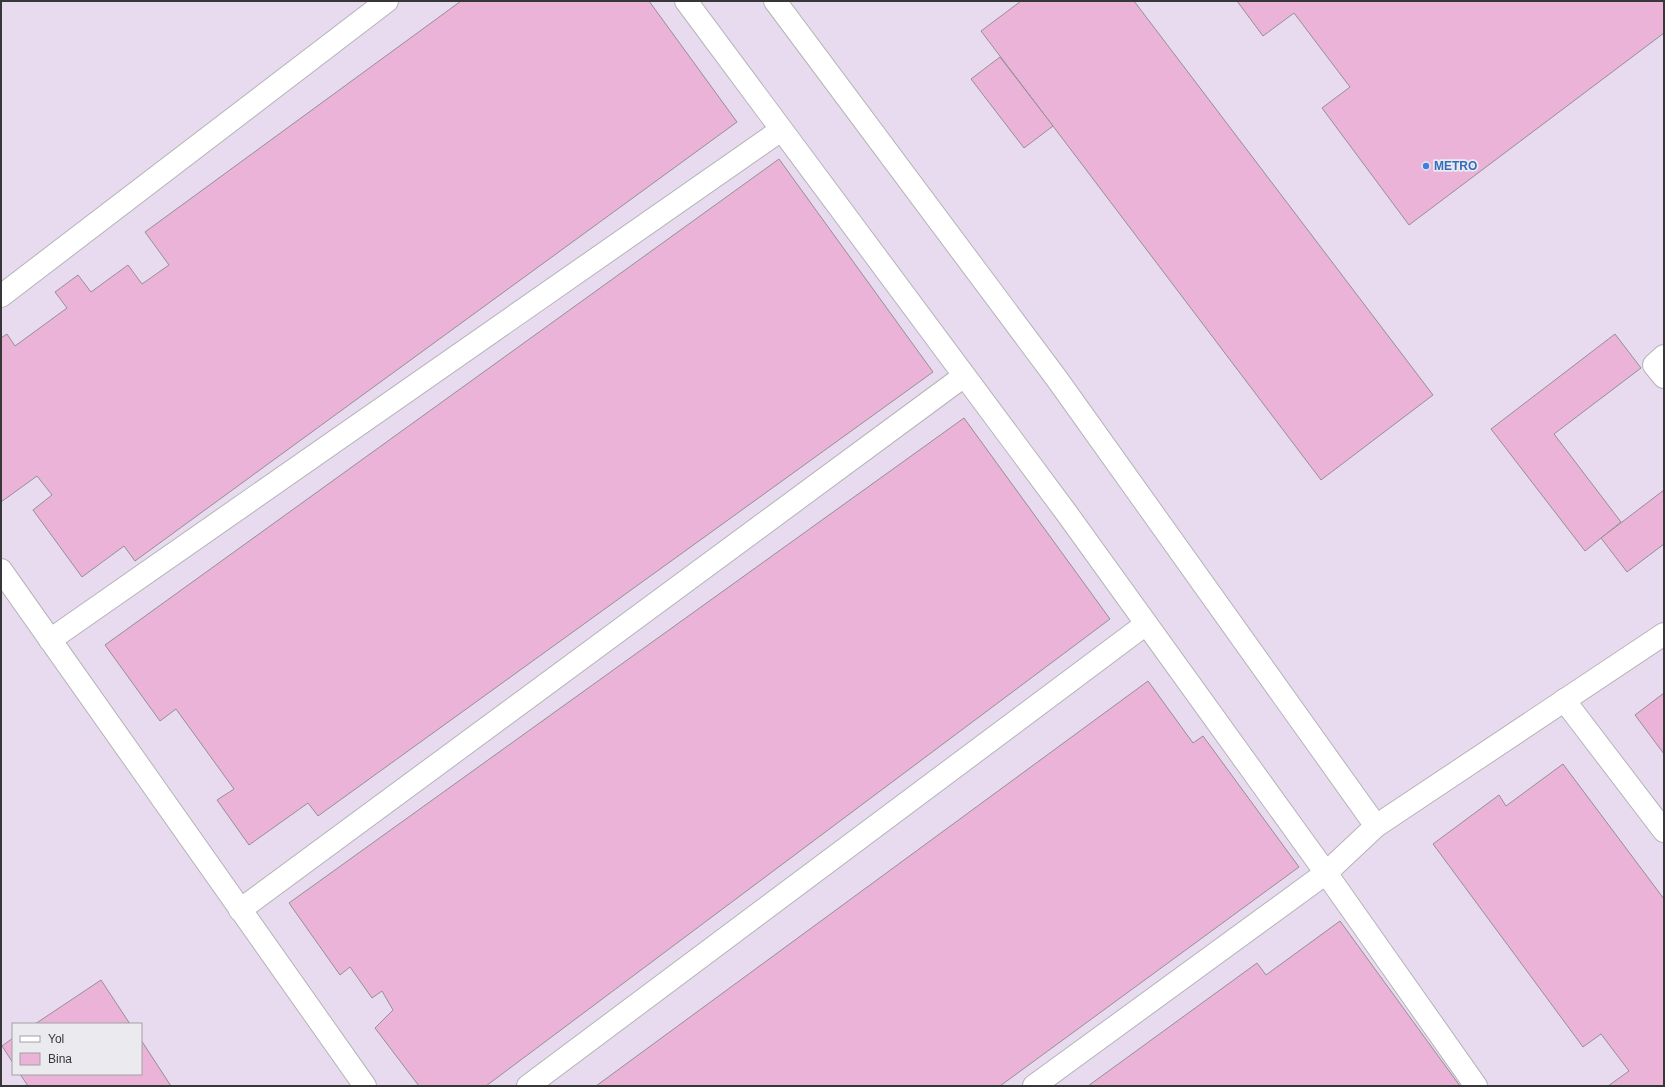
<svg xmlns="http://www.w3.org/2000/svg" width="1665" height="1087" viewBox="0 0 1665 1087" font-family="Arial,sans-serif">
  <rect width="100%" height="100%" fill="#eaeaef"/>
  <path fill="#e8dbef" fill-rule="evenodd" d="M1 1H1664V1086H1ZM13 1024H141V1074H13Z"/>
  <g fill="#eab3d7" stroke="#949092">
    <polygon points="461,1 649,1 737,122 135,561 124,546 82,577 33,510 52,495 37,476 1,502 1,338 7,334 15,346 67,308 55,292 78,275 91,292 128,265 142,284 169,265 145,232"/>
    <polygon points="1021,1 1134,1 1433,395 1321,480 981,31"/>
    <polygon points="1237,1 1664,1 1664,33 1409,225 1322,108 1350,87 1294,13 1263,36"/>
    <polygon points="1000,57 1053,126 1024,148 971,79"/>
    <polygon points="779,159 933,372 318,816 308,803 249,845 217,800 234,789 176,709 160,721 105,645"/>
    <polygon points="1615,334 1641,368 1554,434 1621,522 1585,551 1491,429"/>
    <polygon points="964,418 1110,619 486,1086 419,1086 375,1028 393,1010 382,991 372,998 350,967 340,975 289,903"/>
    <polygon points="1664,490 1664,544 1627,572 1601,538"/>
    <polygon points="1148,681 1193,743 1203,736 1299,867 1000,1086 596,1086"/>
    <polygon points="1664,693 1664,754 1635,715"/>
    <polygon points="1563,764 1664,899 1664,1086 1608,1086 1629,1071 1601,1034 1583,1047 1433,844 1499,795 1506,806"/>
    <polygon points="1340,921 1460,1086 1088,1086 1257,963 1266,975"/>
    <polygon points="101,980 130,1024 35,1024"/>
    <polygon points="13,1038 13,1063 2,1046"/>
    <polygon points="141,1040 171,1086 28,1086 20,1074 141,1074"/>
  </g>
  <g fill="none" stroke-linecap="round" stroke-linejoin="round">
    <g stroke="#b4b4b8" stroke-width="24">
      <g id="street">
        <polyline points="686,1 1068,515 1326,873 1476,1086"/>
        <polyline points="775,1 1057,379 1376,826"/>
        <polyline points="1,296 387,1"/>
        <polyline points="1664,356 1654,365 1664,377"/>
        <polyline points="1,570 365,1086"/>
        <polyline points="50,640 781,130"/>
        <polyline points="1564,700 1664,831"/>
        <polyline points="240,910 964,376"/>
        <polyline points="528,1086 1146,624"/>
        <polyline points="1034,1086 1326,873 1376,826 1664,634"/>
      </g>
    </g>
    <use href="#street" stroke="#fff" stroke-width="22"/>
  </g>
  <circle fill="#3f7fe0" stroke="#eaeaef" stroke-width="1.5" cx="1426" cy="166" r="4"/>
  <g text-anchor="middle" stroke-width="3.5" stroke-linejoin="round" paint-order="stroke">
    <g font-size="12" font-weight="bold" fill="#366cbe" stroke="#eaeaef" text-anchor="start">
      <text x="1434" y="170">METRO</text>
    </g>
  </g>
  <rect width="1665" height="1087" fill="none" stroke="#373739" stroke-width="4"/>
  <rect x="12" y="1023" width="130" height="52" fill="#eaeaef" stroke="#a2a2a6"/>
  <rect x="20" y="1036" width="20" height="6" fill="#ffffff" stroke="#a2a2a6"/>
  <text x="48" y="1043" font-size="12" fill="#373739">Yol</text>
  <rect x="20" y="1053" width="20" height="12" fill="#eab3d7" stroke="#a2a2a6"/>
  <text x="48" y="1063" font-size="12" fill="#373739">Bina</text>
</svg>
